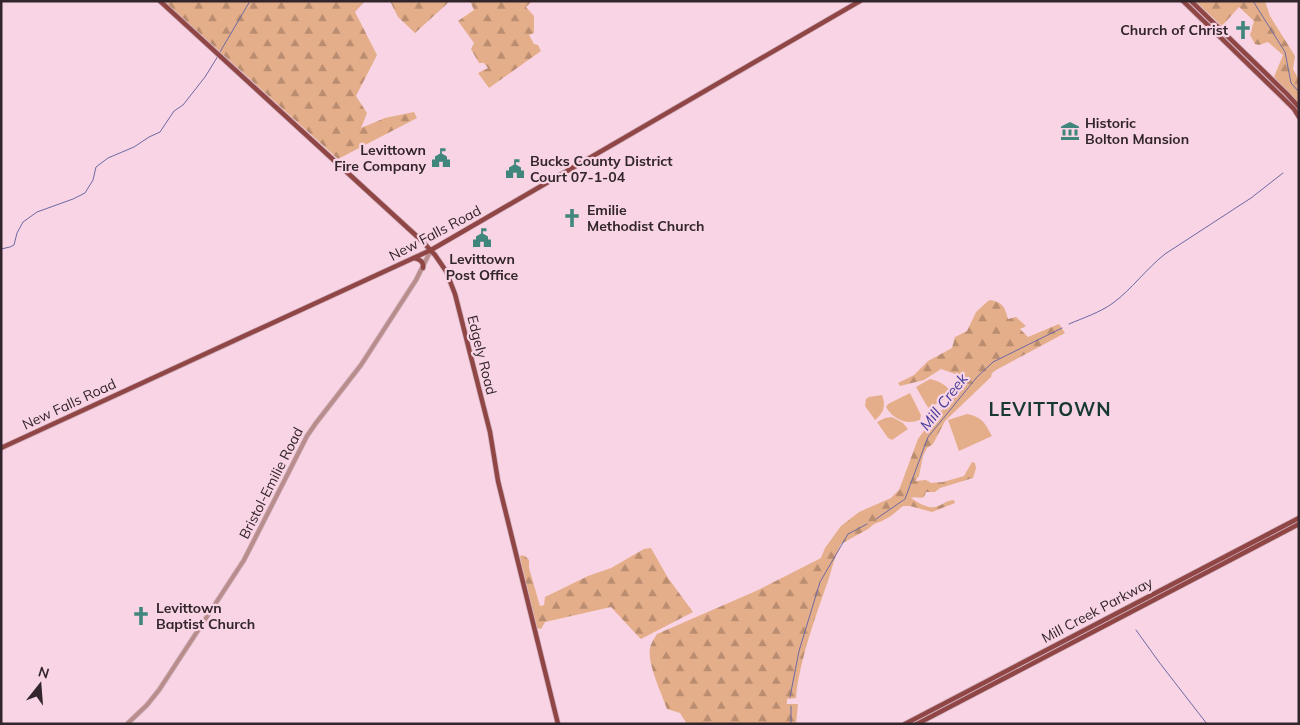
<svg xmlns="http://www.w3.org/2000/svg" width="1300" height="725" viewBox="0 0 1300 725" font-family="Mulish,sans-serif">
  <defs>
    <pattern id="forest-firs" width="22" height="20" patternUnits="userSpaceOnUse" patternTransform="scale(1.25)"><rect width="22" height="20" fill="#e5ae8a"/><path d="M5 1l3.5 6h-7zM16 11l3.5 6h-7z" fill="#ba8d71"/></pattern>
  </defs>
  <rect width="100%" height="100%" fill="#f8d4e4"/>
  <g fill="url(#forest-firs)">
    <polygon points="164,1 365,1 355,12 377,55 356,96 367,113 361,128 385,118 414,112 417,118 338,159"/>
    <polygon points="390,1 450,1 415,33 398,17"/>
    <polygon points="470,1 532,1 526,7 534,16 534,33 529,35 534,44 538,45 541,51 489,88 478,73 488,68 484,63 479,63 471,49 474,43 458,21 474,10"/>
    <polygon points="1195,1 1265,1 1270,16 1295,56 1293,69 1299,80 1299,104 1274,77 1283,55 1268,42 1259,45 1255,44 1250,35 1254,21 1239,7 1222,26"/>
    <path d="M991 300C1003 303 1005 307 1008 319L1016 317 1026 326 1020 329 1028 337 1059 324 1065 333 996 370 992 373 991 377 945 421 933 444 927 448 923 456 919 476 915 481 926 480 931 483 943 482 964 476 972 462 975 463 976 468 973 478 940 488 935 492H926L924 497C920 499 915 496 911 498 918 503 929 510 938 506 944 504 947 500 954 500L955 503 932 512 910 506H903L891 516 882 521 874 524 868 529 841 544C835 555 832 569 828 581 816 615 799 662 796 698L787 699V704H798L796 724H687L680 713 667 709C662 694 647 664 650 648 651 643 654 639 657 634L756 591 821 558 825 548 841 526 859 512 891 498 899 490 918 439 929 424 925 415 930 410 936 408 941 411 958 392 964 377 941 369 924 380 900 386 898 383 914 375 928 361 952 348 955 337 967 331 976 312 988 301Z"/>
    <polygon points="651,548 668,578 693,612 641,639 636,634 611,607 545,622 541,629 537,628 520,557 521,555 525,556 529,560 529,568 540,606 544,605 545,597 588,576 611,568 644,549"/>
  </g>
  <g fill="#e5ae8a">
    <path d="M930 379C940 381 947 386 953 394L929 408 927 406 916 387Z"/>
    <path d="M910 393 921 415 920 420C906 425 894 420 886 407L888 404Z"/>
    <path d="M882 395C886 405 884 413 875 420L865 406 866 399 869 397Z"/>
    <path d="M967 414C982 417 985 423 992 436L959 451 948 420Z"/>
    <polygon points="892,417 903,423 908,429 892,440 888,438 877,422 885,418"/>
  </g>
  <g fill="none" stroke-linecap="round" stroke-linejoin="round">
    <g stroke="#6d69a3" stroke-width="1">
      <polyline points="1253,1 1285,52 1291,83 1299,92"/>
      <polyline points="220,52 250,1"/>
      <polyline points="1,249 10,247 14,245 17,233 23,222 37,212 73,199 85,193 93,180 96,167 108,158 134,147 149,137 160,132 174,111 183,105 205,77 218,56"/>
      <path d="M1069 324C1083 318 1101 312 1113 303 1132 289 1146 269 1165 254L1251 198 1283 173"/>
      <polyline points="876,519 905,499 928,437 977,377 993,362 1062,328"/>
      <polyline points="1136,630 1159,662 1207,724"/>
      <polyline points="790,697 799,651 820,582 848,534 867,524"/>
      <polyline points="791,706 791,724"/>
    </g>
    <g stroke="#d0b1bf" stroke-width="5.5">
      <polyline id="minor" points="127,724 147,705 159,690 244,560 307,436 316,423 361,365 416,280 431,250"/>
    </g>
    <g stroke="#d0b1bf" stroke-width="6">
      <g id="major">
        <polyline points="160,1 422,241 435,255 446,271 455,294 490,432 498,481 558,724"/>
        <polyline points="1183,1 1281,96 1294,109 1299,117"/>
        <polyline points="1191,1 1287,94 1299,107"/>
        <path d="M414 258C420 259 424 262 423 268"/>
        <polyline points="1,448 431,250 860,1"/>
        <polyline points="905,724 1299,518"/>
        <polyline points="917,724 1299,524"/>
      </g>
    </g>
    <use href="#minor" stroke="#b98d8b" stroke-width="4"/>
    <use href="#major" stroke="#914646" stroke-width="4.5"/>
  </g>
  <defs>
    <g id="church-bare" transform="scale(1.5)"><path d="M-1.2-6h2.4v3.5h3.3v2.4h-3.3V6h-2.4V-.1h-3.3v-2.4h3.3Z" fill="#41867c" stroke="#f8d4e4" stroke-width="2.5" paint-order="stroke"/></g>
    <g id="museum-bare" transform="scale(1.5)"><path d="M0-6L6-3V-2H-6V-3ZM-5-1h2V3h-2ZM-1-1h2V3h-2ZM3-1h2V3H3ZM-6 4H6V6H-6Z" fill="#41867c" stroke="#f8d4e4" stroke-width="2.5" paint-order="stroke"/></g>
    <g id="civic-bare" transform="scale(1.5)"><path d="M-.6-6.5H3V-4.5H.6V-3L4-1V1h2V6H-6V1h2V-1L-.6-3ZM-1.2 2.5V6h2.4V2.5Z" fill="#41867c" stroke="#f8d4e4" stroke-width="2.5" paint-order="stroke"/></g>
  </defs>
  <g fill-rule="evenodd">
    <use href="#church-bare" x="1243" y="30"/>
    <use href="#museum-bare" x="1070" y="131"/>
    <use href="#civic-bare" x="441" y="158"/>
    <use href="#civic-bare" x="515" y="169"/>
    <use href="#church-bare" x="572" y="218"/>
    <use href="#civic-bare" x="482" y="238"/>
    <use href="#church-bare" x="141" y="616"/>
  </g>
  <g text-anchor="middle" stroke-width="4.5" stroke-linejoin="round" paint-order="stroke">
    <g font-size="14" font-weight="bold" fill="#32252b" stroke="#f8d4e4" text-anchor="start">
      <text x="1228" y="35" text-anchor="end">Church of Christ</text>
      <text x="1085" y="128">Historic<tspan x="1085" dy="16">Bolton Mansion</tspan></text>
      <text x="426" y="155" text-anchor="end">Levittown<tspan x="426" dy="16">Fire Company</tspan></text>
      <text x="530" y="166">Bucks County District<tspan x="530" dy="16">Court 07-1-04</tspan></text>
      <text x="587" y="215">Emilie<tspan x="587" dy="16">Methodist Church</tspan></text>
      <text x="482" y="264" text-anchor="middle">Levittown<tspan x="482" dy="16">Post Office</tspan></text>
      <text x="156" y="613">Levittown<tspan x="156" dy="16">Baptist Church</tspan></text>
    </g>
    <g font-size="14" fill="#32252b" stroke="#f8d4e4">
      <text transform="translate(435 233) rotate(-28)" y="5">New Falls Road</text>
      <text transform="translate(482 355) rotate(76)" y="5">Edgely Road</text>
      <text transform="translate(69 404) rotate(-25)" y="5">New Falls Road</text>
      <text transform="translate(271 483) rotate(-63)" y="5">Bristol-Emilie Road</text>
      <text transform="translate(1097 610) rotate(-28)" y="5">Mill Creek Parkway</text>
    </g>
    <g font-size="15" font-style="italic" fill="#463d9c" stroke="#f8d4e4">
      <text transform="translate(944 402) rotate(-52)" y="5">Mill Creek</text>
    </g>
    <g font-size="19" font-weight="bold" letter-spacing="1" fill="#173834" stroke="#f8d4e4">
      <text x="1050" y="416">LEVITTOWN</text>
    </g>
  </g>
  <rect width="1300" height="725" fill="none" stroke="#32252b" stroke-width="5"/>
  <g transform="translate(40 685) rotate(17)" stroke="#f8d4e4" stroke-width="4" paint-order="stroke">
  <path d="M0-4L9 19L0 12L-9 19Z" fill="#32252b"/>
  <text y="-8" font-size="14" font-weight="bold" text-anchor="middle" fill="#32252b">N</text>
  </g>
</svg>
